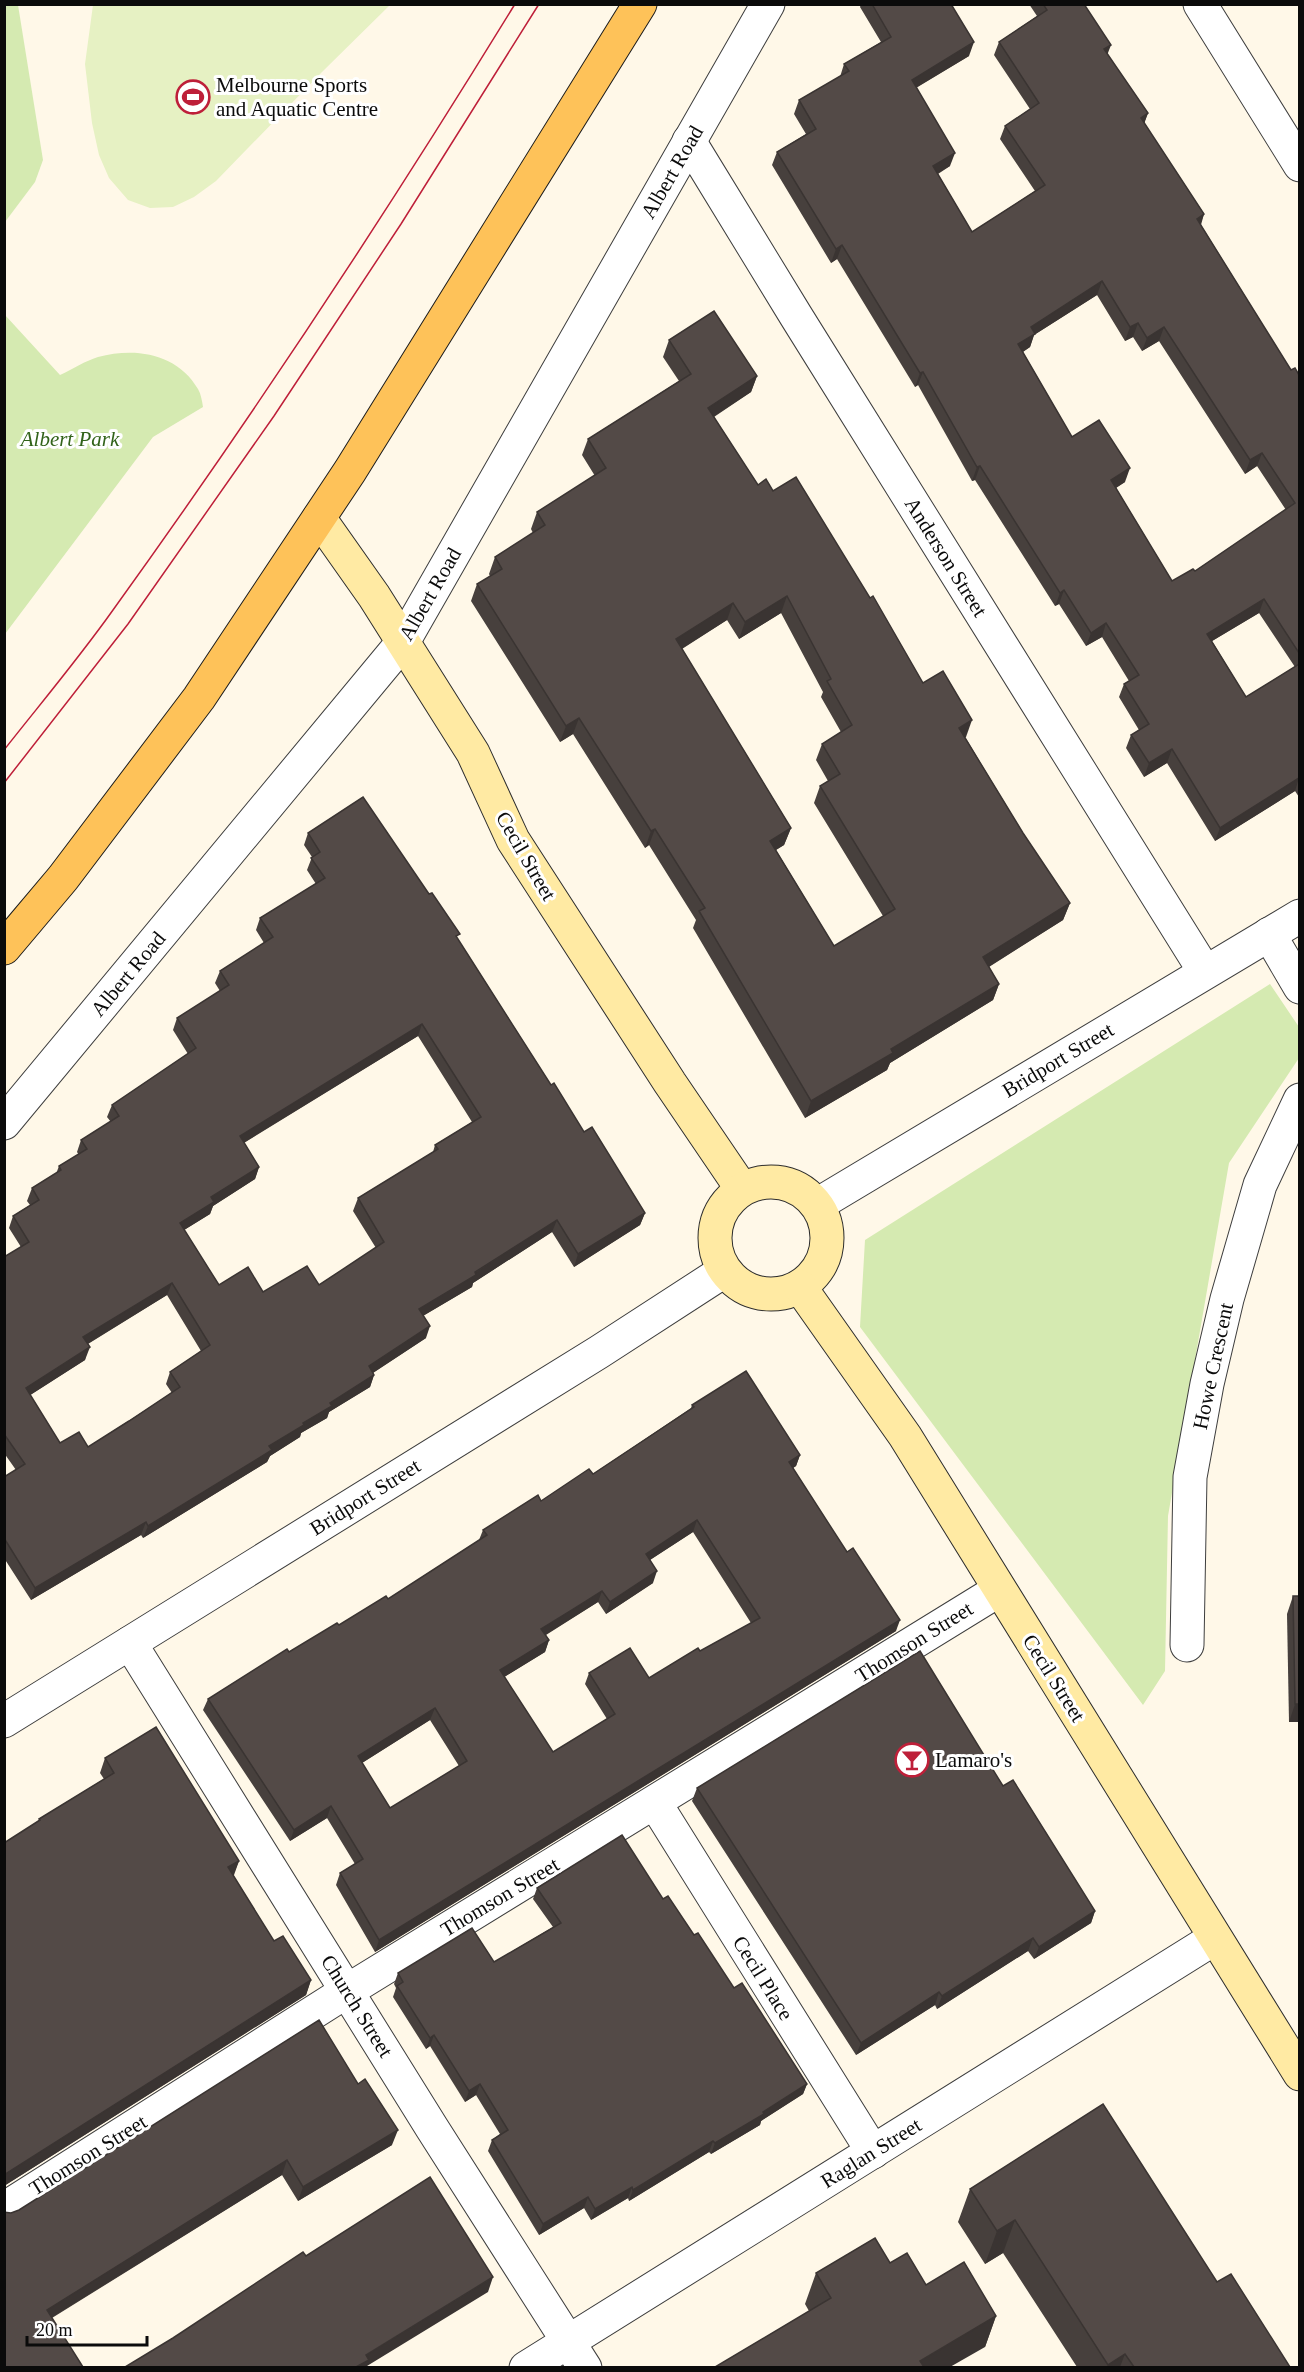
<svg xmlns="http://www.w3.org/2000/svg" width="1304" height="2372" viewBox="0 0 1304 2372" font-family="'Times New Roman',serif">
  <rect width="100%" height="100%" fill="#fff8e8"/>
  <g fill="#d5eab1">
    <polygon points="5,4 18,5 43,160 35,182 5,222"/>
    <path d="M5 315 60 375C73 369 85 361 98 357 135 347 177 353 198 389 201 394 202 401 203 407L153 437 5 634Z"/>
    <polygon points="1270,984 1299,1027 1299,1058 1229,1163 1168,1516 1165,1671 1143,1705 860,1327 865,1240"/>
  </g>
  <polygon fill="#e6f1c3" points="93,5 93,4 390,5 322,72 216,181 194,197 173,207 150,208 128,200 109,178 99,155 92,123 85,64"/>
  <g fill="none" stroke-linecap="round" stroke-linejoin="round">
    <g stroke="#3e3e3e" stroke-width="35">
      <g id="street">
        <polyline points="1200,4 1300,165"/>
        <polyline points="689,141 796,316 1205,972"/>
        <polyline points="1269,934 1300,987"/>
        <polyline points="4,1123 403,642 768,4"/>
        <polyline points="817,1205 1300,916"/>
        <polyline points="130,1643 432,2128 585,2368"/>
        <polyline points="1187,1645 1190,1477 1207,1384 1227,1299 1260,1185 1300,1100"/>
        <polyline points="4,1721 599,1352 724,1271"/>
        <polyline points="655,1803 873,2152"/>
        <polyline points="4,2209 347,1991 999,1590"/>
        <polyline points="526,2368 1215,1938"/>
      </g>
    </g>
    <g stroke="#2d2d2d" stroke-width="35">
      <g id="secondary">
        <polyline points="319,518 374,596 473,753 513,840 670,1083 742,1189"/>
        <circle cx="771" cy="1238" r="56"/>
        <polyline points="800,1287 905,1436 1300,2074"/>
      </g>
    </g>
    <g stroke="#1c1c1c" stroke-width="35">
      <polyline id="primary" points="4,948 63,878 199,698 350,471 640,4"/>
    </g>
    <use href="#street" stroke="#fff" stroke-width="33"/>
    <use href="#secondary" stroke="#ffeaa3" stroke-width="33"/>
    <use href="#primary" stroke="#fec259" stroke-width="33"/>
    <g stroke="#be1f39" stroke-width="1.5">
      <path d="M4 750C41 703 79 658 113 610 255 413 388 211 515 4"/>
      <polyline points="4,783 128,624 274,416 401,224 539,4"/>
    </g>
  </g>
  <g fill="#47403d" fill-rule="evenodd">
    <path d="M861 4H951L969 56 916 88 950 166 938 174 972 232 1035 191 1000 139 1005 126 1030 109 994 55 999 42 1037 16 1029 4H1084L1107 54 1148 113 1144 123 1204 214 1201 225 1291 370 1299 375V797L1295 791 1215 841 1167 763 1144 777 1126 748 1131 735 1139 730 1119 697 1124 684 1129 681 1102 637 1086 646 1059 604 1055 606 975 480 972 481 918 385 915 387 837 259 831 263 772 165 777 152 806 134 794 114 799 100 840 77 844 64 881 42 860 7ZM1097 295 1125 341 1133 337 1142 351 1159 341 1245 474 1257 466 1286 510 1195 571 1172 581 1116 488 1125 482 1072 437 1023 352 1030 347 1034 335ZM1259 613 1295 667 1246 697 1212 641Z"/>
    <path d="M669 340 757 376 751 392 714 417 758 485 773 491 923 683 966 737H965L1023 833 1070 903 1063 920 989 967 999 984 993 1000 890 1063 887 1070 805 1118 693 928 696 920 649 845 645 848 573 734 560 742 471 601 477 584 490 576 489 574 495 557 533 533 531 529 537 512 595 476 582 455 588 439 679 381 663 357ZM781 613 823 692 821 697 841 732 822 744 816 760 828 781 820 786 814 803 883 916 834 946 776 850 784 845 791 828 682 649 727 620 739 639Z"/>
    <path d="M308 833 458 939 551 1085 584 1132 645 1213 640 1225 574 1267 552 1232 473 1283 472 1287 423 1316 426 1338 373 1373 374 1375 370 1387 329 1412 327 1418 301 1433 300 1437 270 1456 267 1462 143 1538 141 1535 31 1600 4 1558V1477L16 1470 4 1453V1257L21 1247 9 1228 13 1216 30 1205 27 1201 32 1188 56 1174 59 1166 79 1155 77 1152 81 1140 111 1122 107 1117 112 1105 188 1054 173 1030 177 1018 220 991 215 983 220 971 264 943 256 930 260 918 316 884 307 870 312 857 304 845ZM418 1036 472 1122 435 1145 433 1152 358 1198 353 1211 376 1248 319 1285 263 1292 219 1285 184 1230 210 1214 213 1206 255 1179 259 1167 244 1143ZM167 1295 201 1351 170 1372 166 1384 172 1393 88 1447 60 1443 30 1395 85 1360 88 1344Z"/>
    <path d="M692 1405 800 1455 796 1466 793 1468 896 1631 375 1952 336 1885 340 1873 355 1864 327 1818 290 1841 203 1710 208 1699 289 1652 388 1599 479 1540 483 1530 541 1501 593 1474 691 1408ZM693 1532 751 1623 700 1651 649 1678 589 1673 585 1684 607 1719 553 1752 504 1677 545 1652 549 1640 546 1635 598 1602 606 1614 653 1583 650 1560ZM430 1720 459 1766 390 1808 362 1763Z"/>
    <polygon points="1293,1596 1299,1596 1299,1722 1289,1722 1287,1614"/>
    <polygon points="105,1758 239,1861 233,1875 274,1941 311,1980 306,1995 4,2186 4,1843 38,1822 39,1819 104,1779 100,1773"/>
    <polygon points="1003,1786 1095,1911 1091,1923 1034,1959 1028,1951 937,2009 935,2005 856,2055 692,1801 697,1788"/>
    <polygon points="537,1888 663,1899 694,1935 807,2084 803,2094 761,2121 760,2125 711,2154 709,2152 629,2201 628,2198 591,2220 584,2208 539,2235 488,2151 492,2140 500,2134 476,2095 465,2102 430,2046 426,2049 393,1997 396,1988 394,1984 398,1973 494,1962 553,1927 533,1899"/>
    <polygon points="319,2020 392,2145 298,2201 282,2175 52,2318 4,2367 11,2213 19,2210"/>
    <polygon points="970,2189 1217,2282 1290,2367 1077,2367 1003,2253 985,2264 958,2222"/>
    <polygon points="890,2263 926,2285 996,2316 985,2347 809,2311 805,2304 816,2273"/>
  </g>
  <g fill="#3a3432">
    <polygon points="974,42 969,56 907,93 912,80"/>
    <polygon points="1111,45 1106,58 1104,49"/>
    <polygon points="1148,113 1143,127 1141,118"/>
    <polygon points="955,153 950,166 928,179 933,166"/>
    <polygon points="1204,214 1199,228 1197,219"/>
    <polygon points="842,245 837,259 831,263 836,249"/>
    <polygon points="1102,281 1097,295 1034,335 1030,347 1013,358 1018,344 1031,327"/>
    <polygon points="1138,323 1133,337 1125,341 1130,327"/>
    <polygon points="1164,327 1159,341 1142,351 1147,338"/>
    <polygon points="923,372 918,385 915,387 920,373"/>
    <polygon points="757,376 751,392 702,424 708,408"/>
    <polygon points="1262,453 1257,466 1245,474 1250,460"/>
    <polygon points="980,466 975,480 972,481 977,467"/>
    <polygon points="1130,468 1125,482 1106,494 1111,480"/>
    <polygon points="1064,590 1059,604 1055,606 1060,593"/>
    <polygon points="787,596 781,613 739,639 745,622"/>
    <polygon points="1264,599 1259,613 1202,647 1207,634"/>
    <polygon points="733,603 727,620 670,656 676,639"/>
    <polygon points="1106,623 1102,637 1086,646 1091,633"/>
    <polygon points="579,718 573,734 560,742 566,726"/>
    <polygon points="972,720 966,737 953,744 959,728"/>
    <polygon points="1172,749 1167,763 1144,777 1149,763"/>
    <polygon points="1299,778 1295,791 1215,841 1220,828"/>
    <polygon points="791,828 784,845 764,857 770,841"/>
    <polygon points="655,829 649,845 645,848 651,831"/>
    <polygon points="1070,903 1063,920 977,974 983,957"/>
    <polygon points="999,984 993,1000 890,1063 887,1070 805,1118 811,1101 891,1049"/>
    <polygon points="422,1024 418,1036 235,1148 240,1136"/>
    <polygon points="259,1167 255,1179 213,1206 210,1214 176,1235 180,1223 211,1197"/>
    <polygon points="645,1213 640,1225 574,1267 578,1254"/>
    <polygon points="557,1220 552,1232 473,1283 472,1287 414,1321 419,1309"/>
    <polygon points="172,1283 167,1295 79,1349 83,1337"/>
    <polygon points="430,1326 426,1338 365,1378 369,1366"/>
    <polygon points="90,1347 85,1360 21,1401 26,1388"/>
    <polygon points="374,1375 370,1387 329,1412 327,1418 301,1433 300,1437 270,1456 267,1462 143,1538 148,1526 269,1446 330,1403"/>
    <polygon points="800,1455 796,1466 785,1473 789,1462"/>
    <polygon points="697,1520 693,1532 642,1565 646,1554"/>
    <polygon points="146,1522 141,1535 31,1600 35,1588"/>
    <polygon points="657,1571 653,1583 606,1614 610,1602"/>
    <polygon points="602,1591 598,1602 537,1640 541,1629"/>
    <polygon points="900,1620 896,1631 375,1952 379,1940"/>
    <polygon points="549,1640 545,1652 496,1682 500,1670"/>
    <polygon points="1295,1704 1299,1704 1299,1722 1289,1722"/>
    <polygon points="435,1708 430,1720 354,1768 358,1756"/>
    <polygon points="331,1806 327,1818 290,1841 294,1830"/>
    <polygon points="239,1861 234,1875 223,1882 228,1867"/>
    <polygon points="1095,1911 1091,1923 1034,1959 1039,1947"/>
    <polygon points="1033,1938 1028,1951 937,2009 942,1996"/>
    <polygon points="311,1980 306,1995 4,2186 4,2175"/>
    <polygon points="939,1992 935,2005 856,2055 861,2043"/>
    <polygon points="434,2035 430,2046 426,2049 430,2038"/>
    <polygon points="480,2084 476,2095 465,2102 469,2091"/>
    <polygon points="807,2084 803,2094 761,2121 760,2125 711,2154 715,2143"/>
    <polygon points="398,2130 392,2145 298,2201 303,2187"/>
    <polygon points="713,2141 709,2152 629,2201 633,2190"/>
    <polygon points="287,2160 282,2175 41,2324 47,2310"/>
    <polygon points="632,2187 628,2198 591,2220 595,2209"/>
    <polygon points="588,2197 584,2208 539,2235 543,2224"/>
    <polygon points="1015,2220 1003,2253 985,2264 997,2231"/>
    <polygon points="493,2277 488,2292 367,2366 366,2367 356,2367 366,2355"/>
    <polygon points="996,2316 985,2347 950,2367 918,2367 920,2361"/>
    <polygon points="1125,2354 1120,2367 1107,2367 1108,2365"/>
  </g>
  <g fill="#534a47" stroke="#3a3432" stroke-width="1.5" fill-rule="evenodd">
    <path d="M872 4H951L974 42 912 80 955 153 933 166 972 232 1045 185 1005 126 1039 103 999 42 1047 10 1043 4H1084L1111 45 1104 49 1148 113 1141 118 1204 214 1197 219 1291 370 1295 368 1299 375V653L1264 599 1207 634 1246 697 1299 664V778L1220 828 1172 749 1149 763 1131 735 1149 724 1124 684 1139 675 1106 623 1091 633 1064 590 1060 593 980 466 977 467 923 372 920 373 842 245 836 249 777 152 816 129 799 100 849 71 844 64 891 37ZM1102 281 1130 327 1138 323 1147 338 1164 327 1250 460 1262 453 1295 503 1195 571 1193 569 1172 581 1111 480 1130 468 1099 420 1072 437 1018 344 1035 334 1031 327Z"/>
    <path d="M714 311 757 376 708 408 758 485 766 479 773 491 796 477 870 598 873 596 923 683 943 671 972 720 959 728 1023 833 1070 903 983 957 999 984 891 1049 893 1053 811 1101 699 911 705 908 655 829 651 831 579 718 566 726 477 584 502 569 495 557 545 525 537 512 606 468 588 439 691 374 669 340ZM787 596 831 679 827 681 852 725 822 744 840 774 820 786 895 909 834 946 770 841 791 828 676 639 733 603 745 622Z"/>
    <path d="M363 797 429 894 432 893 460 934 456 936 551 1085 554 1083 584 1132 592 1127 645 1213 578 1254 557 1220 475 1272 476 1275 419 1309 430 1326 369 1366 374 1375 330 1403 332 1406 303 1423 304 1425 269 1446 272 1450 148 1526 146 1522 35 1588 4 1538V1477L25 1464 4 1434V1257L29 1242 13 1216 39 1200 32 1188 61 1170 59 1166 87 1149 81 1140 119 1116 112 1105 196 1048 177 1018 229 985 220 971 273 937 260 918 325 878 311 858 320 852 308 833ZM422 1024 481 1117 435 1145 438 1149 358 1198 384 1242 319 1285 307 1266 263 1292 248 1267 219 1285 180 1223 214 1202 211 1197 259 1167 240 1136ZM172 1283 210 1345 170 1372 180 1387 129 1421 88 1447 79 1432 60 1443 26 1388 90 1347 83 1337Z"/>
    <path d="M746 1371 800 1455 789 1462 847 1552 853 1548 900 1620 379 1940 340 1873 363 1859 331 1806 294 1830 208 1699 287 1649 289 1652 337 1623 339 1625 386 1596 388 1599 487 1535 483 1530 538 1495 541 1501 589 1469 593 1474 694 1407 692 1405ZM697 1520 760 1618 700 1651 698 1648 649 1678 630 1648 589 1673 615 1714 553 1752 500 1670 549 1640 541 1629 572 1610 602 1591 610 1602 657 1571 646 1554ZM435 1708 467 1761 390 1808 358 1756Z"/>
    <polygon points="1293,1596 1299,1596 1299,1704 1295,1704"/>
    <polygon points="920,1651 1003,1786 1013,1780 1095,1911 1039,1947 1033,1938 942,1996 939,1992 861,2043 697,1788"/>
    <polygon points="156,1727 239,1861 228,1867 274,1941 283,1936 311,1980 4,2175 4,1843 40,1820 39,1819 114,1773 105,1758"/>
    <polygon points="622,1835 663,1899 668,1896 694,1935 698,1933 734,1988 742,1983 807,2084 763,2112 764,2114 715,2143 713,2141 633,2190 632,2187 595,2209 588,2197 543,2224 492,2140 508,2130 480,2084 469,2091 434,2035 430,2038 397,1986 403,1982 398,1973 472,1928 494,1962 561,1923 537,1888"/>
    <polygon points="319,2020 358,2084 365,2079 398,2130 303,2187 287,2160 47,2310 83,2367 4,2367 4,2212 11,2213 19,2210"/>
    <polygon points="1103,2104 1217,2282 1231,2274 1290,2367 1134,2367 1125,2354 1108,2365 1015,2220 997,2231 970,2189"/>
    <polygon points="430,2177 493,2277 366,2355 369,2360 356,2367 125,2367 173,2338 303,2252 306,2256"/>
    <polygon points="875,2238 890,2263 907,2253 926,2285 964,2262 996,2316 920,2361 924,2367 715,2367 831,2298 816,2273"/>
  </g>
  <defs>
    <g id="stadium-ring" transform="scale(1.725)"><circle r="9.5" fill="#fff" stroke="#be1f39" stroke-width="1.5"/><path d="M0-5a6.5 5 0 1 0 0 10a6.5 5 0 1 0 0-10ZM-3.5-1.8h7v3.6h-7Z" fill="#be1f39"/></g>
    <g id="bar-ring" transform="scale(1.725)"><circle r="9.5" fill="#fff" stroke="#be1f39" stroke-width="1.5"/><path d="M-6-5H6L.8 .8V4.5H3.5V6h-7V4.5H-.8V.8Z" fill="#be1f39"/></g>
  </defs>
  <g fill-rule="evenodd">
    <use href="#stadium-ring" x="193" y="97"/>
    <use href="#bar-ring" x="912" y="1760"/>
  </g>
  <g text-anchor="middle" stroke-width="6" stroke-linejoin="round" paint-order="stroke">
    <g font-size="21" fill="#0b0b0b" stroke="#fff" text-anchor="start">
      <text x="216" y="92">Melbourne Sports<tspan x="216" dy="24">and Aquatic Centre</tspan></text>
      <text x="935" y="1767">Lamaro's</text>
    </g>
    <g font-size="21" fill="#0b0b0b" stroke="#fff">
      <text transform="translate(672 172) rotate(-60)" y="7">Albert Road</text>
      <text transform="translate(946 557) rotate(58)" y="7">Anderson Street</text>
      <text transform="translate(430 594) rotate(-60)" y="7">Albert Road</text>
      <text transform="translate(526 856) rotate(60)" y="7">Cecil Street</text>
      <text transform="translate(128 974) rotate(-50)" y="7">Albert Road</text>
      <text transform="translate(1058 1060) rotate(-31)" y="7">Bridport Street</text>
      <text transform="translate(1213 1366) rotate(-78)" y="7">Howe Crescent</text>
      <text transform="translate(365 1497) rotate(-32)" y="7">Bridport Street</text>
      <text transform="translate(914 1642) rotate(-32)" y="7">Thomson Street</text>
      <text transform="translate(1054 1678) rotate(58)" y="7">Cecil Street</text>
      <text transform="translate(500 1897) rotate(-31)" y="7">Thomson Street</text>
      <text transform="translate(763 1978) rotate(58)" y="7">Cecil Place</text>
      <text transform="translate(357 2006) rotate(58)" y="7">Church Street</text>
      <text transform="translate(871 2153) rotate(-32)" y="7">Raglan Street</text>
      <text transform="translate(88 2155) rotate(-32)" y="7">Thomson Street</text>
    </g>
    <g font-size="21" font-style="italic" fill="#32631a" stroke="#fff">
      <text x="70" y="446">Albert Park</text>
    </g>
  </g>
  <rect width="1304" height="2372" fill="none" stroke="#0b0b0b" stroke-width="12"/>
  <path d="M27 2336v9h120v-9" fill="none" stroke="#0b0b0b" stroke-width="3"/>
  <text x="36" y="2336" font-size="18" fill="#0b0b0b" stroke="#ffffff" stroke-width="4.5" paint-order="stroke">20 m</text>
</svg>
